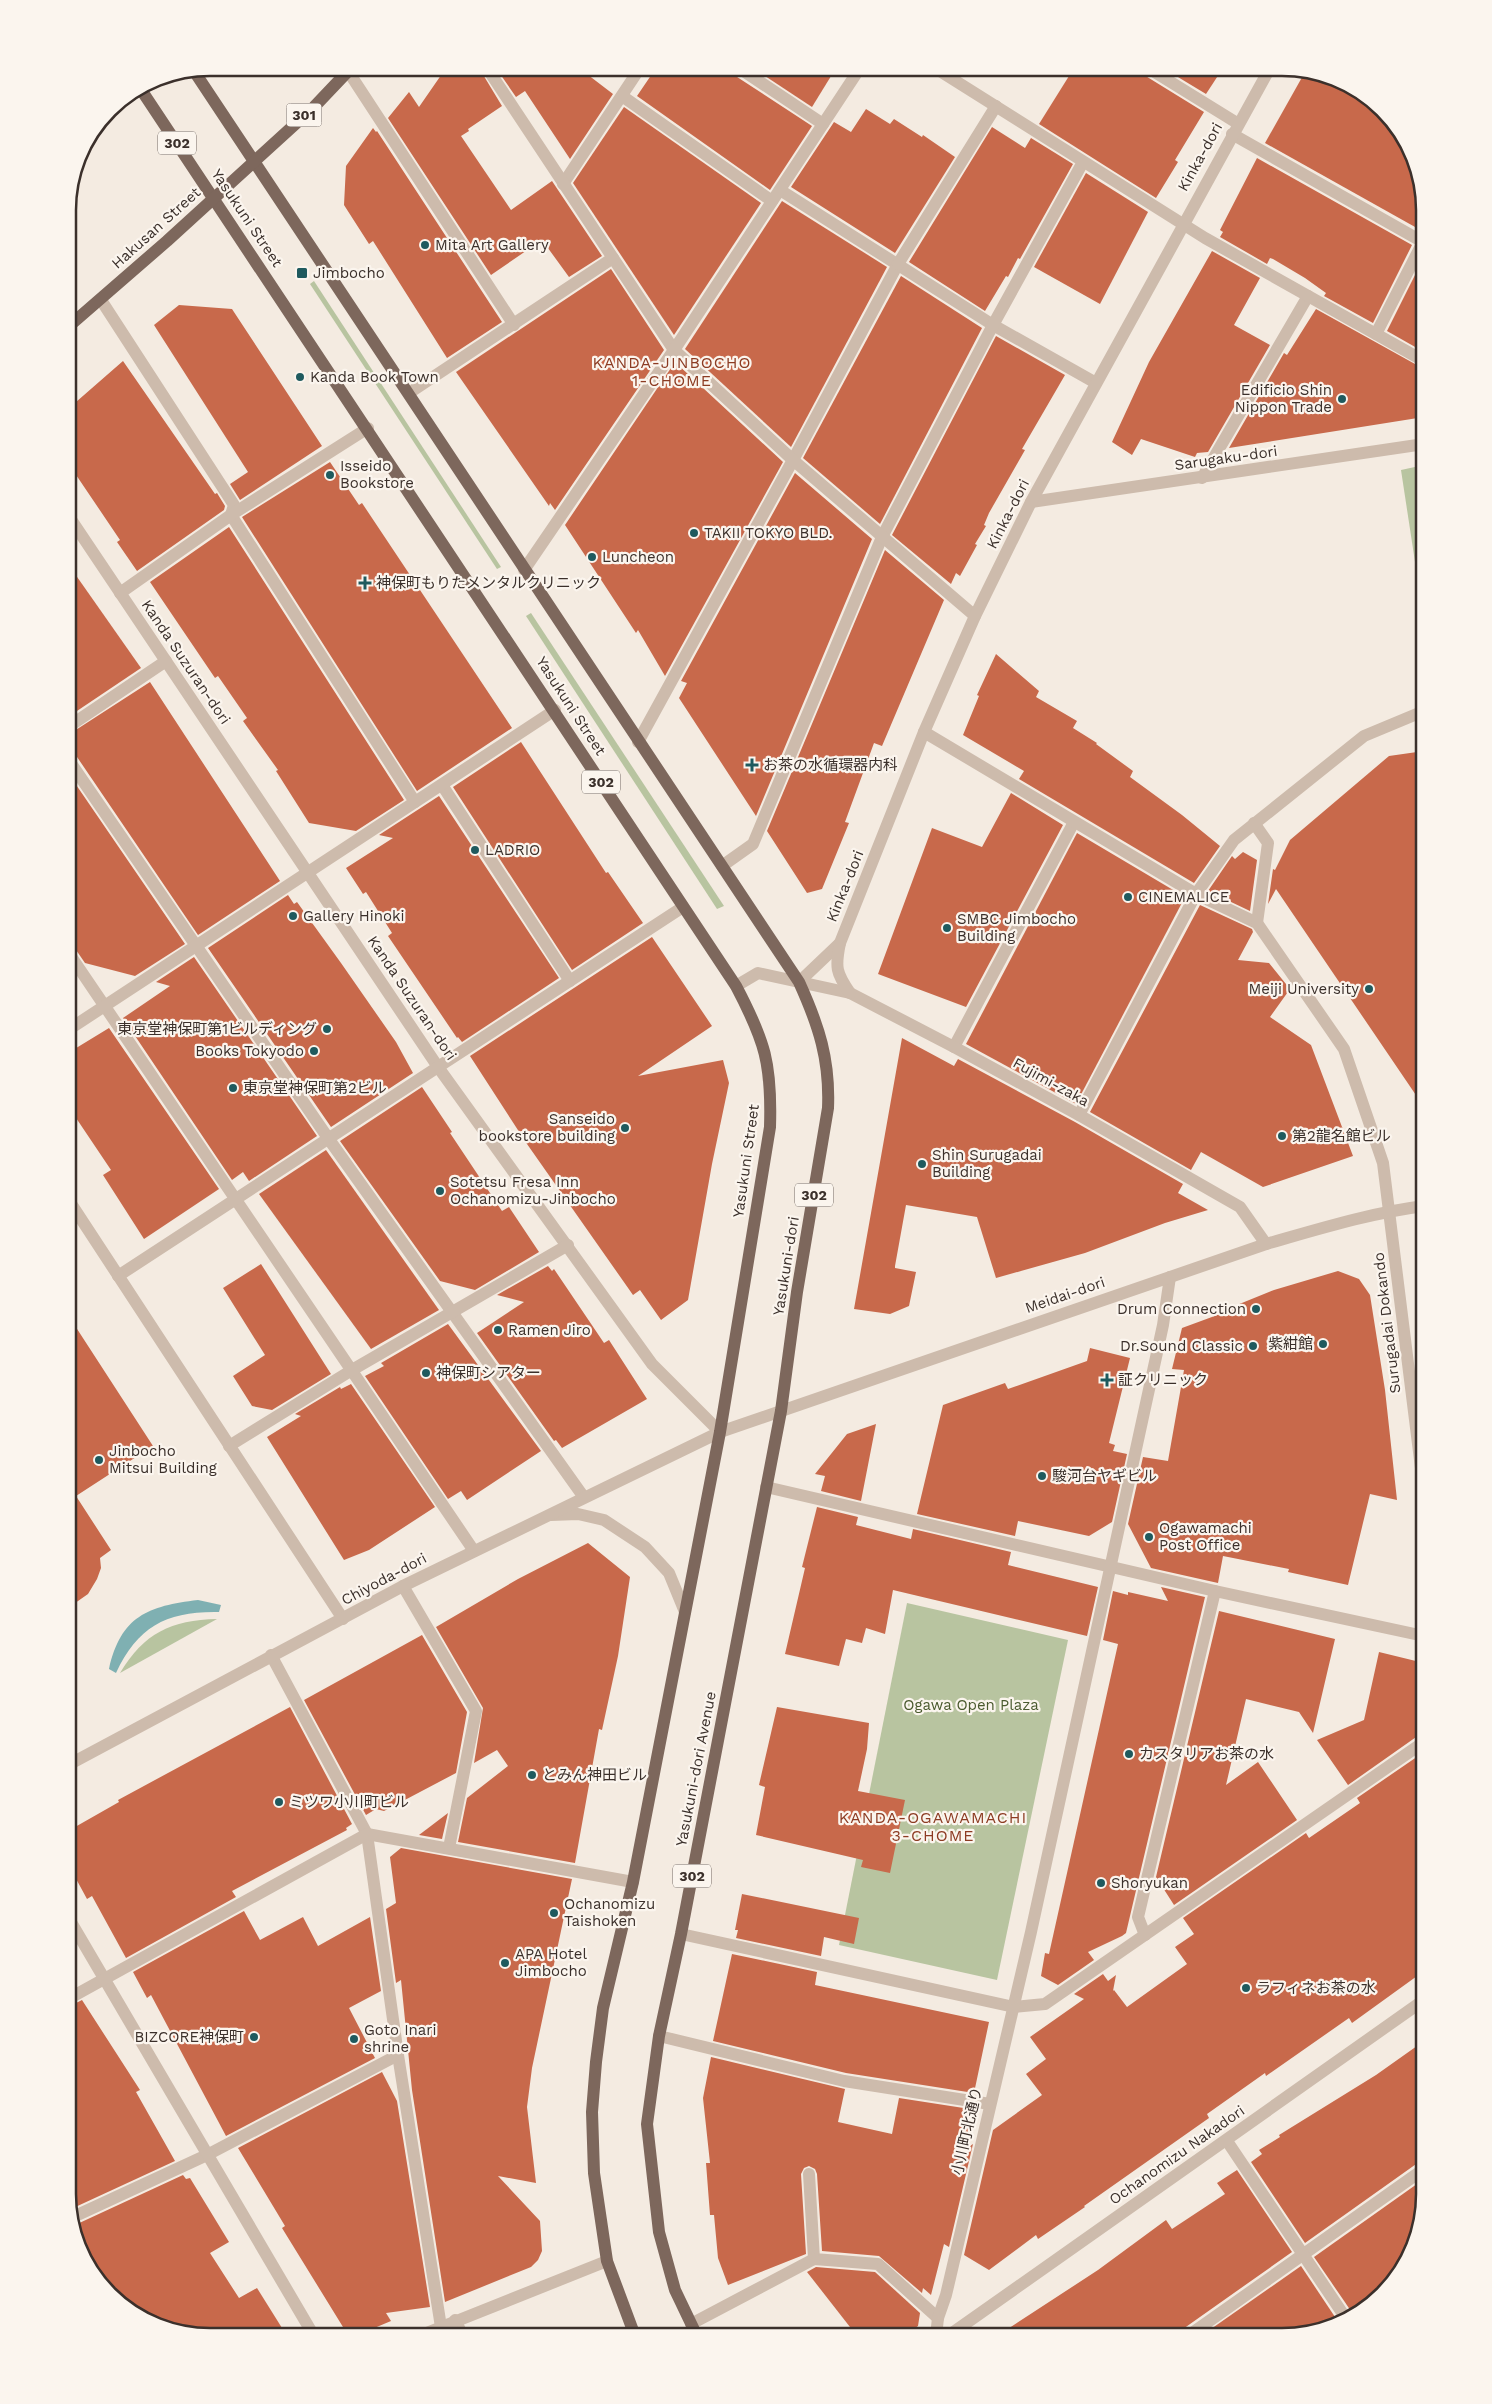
<svg xmlns="http://www.w3.org/2000/svg" width="1492" height="2404" viewBox="0 0 1492 2404" font-family="'Work Sans','Noto Sans JP',sans-serif">
  <rect width="100%" height="100%" fill="#f4ebe1"/>
  <g fill="#b8c4a0">
    <polygon points="314,281 501,567 497,569 310,284"/>
    <polygon points="1424,465 1424,621 1401,470"/>
    <polygon points="531,613 724,906 717,909 526,616"/>
    <polygon points="907,1603 1068,1640 997,1980 839,1945"/>
    <path d="M217 1619 120 1673C144 1633 171 1620 217 1619Z"/>
  </g>
  <path fill="#7fb0b2" d="M198 1600 221 1605 219 1612C167 1611 138 1626 116 1673L109 1669C121 1616 148 1606 198 1600Z"/>
  <g fill="#c8694b">
    <polygon points="446,68 479,68 502,106 468,129 469,131 461,136 511,210 552,181 602,256 569,277 545,244 542,246 539,242 491,275 388,118 409,92 419,107"/>
    <polygon points="496,68 579,68 613,94 570,159 525,91 516,97"/>
    <polygon points="656,68 731,68 734,75 812,126 770,190 637,96"/>
    <polygon points="753,68 836,68 812,107"/>
    <polygon points="1074,68 1140,68 1144,75 1204,112 1175,160 1178,162 1156,198 1039,124"/>
    <polygon points="1163,68 1223,68 1206,94"/>
    <polygon points="1305,72 1361,92 1410,147 1424,210 1424,232 1265,143"/>
    <polygon points="624,107 761,203 674,335 573,183"/>
    <polygon points="866,109 890,124 894,119 922,137 923,135 955,157 895,253 791,187 834,122 851,132"/>
    <polygon points="992,127 1025,148 1031,138 1073,164 1020,259 1018,258 1008,277 1006,276 985,311 909,262"/>
    <polygon points="373,128 376,132 377,131 502,322 447,358 373,241 369,244 344,205 346,166"/>
    <polygon points="1257,158 1412,245 1373,323 1324,296 1326,293 1305,278 1273,259 1270,258 1267,264 1220,237 1223,232 1220,230"/>
    <polygon points="1086,173 1148,212 1100,304 1034,267"/>
    <polygon points="782,201 887,267 791,447 685,349"/>
    <polygon points="1212,251 1260,278 1234,325 1270,345 1208,452 1197,453 1195,457 1141,439 1132,455 1112,442 1149,362"/>
    <polygon points="1424,257 1424,352 1387,331"/>
    <polygon points="611,269 664,350 555,510 550,503 549,506 456,372"/>
    <polygon points="901,276 982,328 880,524 803,458"/>
    <polygon points="179,305 232,309 322,446 240,500 230,484 248,472 154,325"/>
    <polygon points="1316,309 1424,369 1424,417 1229,448 1284,353 1287,355"/>
    <polygon points="996,336 1065,375 1022,449 1025,450 989,513 984,525 986,526 975,544 977,545 960,576 956,573 951,584 892,535"/>
    <polygon points="123,361 215,494 217,493 225,506 224,510 137,571 117,542 120,540 68,463 68,409"/>
    <polygon points="675,362 783,462 665,676 638,630 636,633 565,525"/>
    <polygon points="330,462 359,505 362,503 512,728 417,791 242,517"/>
    <polygon points="795,473 872,539 756,816 679,698 687,683 681,681"/>
    <polygon points="229,527 404,800 356,831 309,823 276,771 278,770 243,721 247,718 218,676 215,678 150,582"/>
    <polygon points="885,550 944,600 882,746 874,743 845,822 849,823 822,889 807,893 767,831"/>
    <polygon points="68,564 141,668 68,717"/>
    <polygon points="996,654 1039,691 1036,697 1077,721 1073,728 1097,743 1096,744 1133,771 1130,777 1182,815 1220,846 1194,883 1019,779 1024,771 963,735 979,696 977,695"/>
    <polygon points="150,682 280,881 198,935 75,754 68,751 68,735"/>
    <polygon points="521,742 606,873 608,872 643,923 572,970 453,787"/>
    <polygon points="1424,751 1424,1107 1276,889 1268,904 1273,869 1275,870 1290,840 1389,756"/>
    <polygon points="68,773 185,944 135,976 85,963 74,947 68,944"/>
    <polygon points="1011,793 1063,825 966,1007 878,974 932,828 982,847"/>
    <polygon points="439,796 559,978 462,1042 458,1037 457,1038 388,936 392,933 366,892 363,894 346,868 393,838 379,835"/>
    <polygon points="1077,833 1185,897 1076,1104 966,1044"/>
    <polygon points="1243,852 1257,860 1250,911 1208,891 1232,856 1235,859"/>
    <polygon points="288,895 294,904 297,902 341,963 396,1042 413,1073 331,1127 208,948"/>
    <polygon points="1200,905 1252,929 1253,932 1238,960 1269,963 1290,989 1270,1017 1311,1045 1353,1156 1263,1187 1201,1152 1191,1170 1090,1112"/>
    <polygon points="652,937 712,1026 638,1076 723,1060 729,1083 712,1164 688,1300 661,1320 640,1290 633,1295 527,1144 470,1056"/>
    <polygon points="194,957 317,1136 249,1181 243,1172 232,1180 123,1018 170,986 156,982"/>
    <polygon points="109,1028 219,1189 144,1239 103,1175 111,1170 68,1106 68,1053"/>
    <polygon points="902,1038 954,1066 958,1059 1075,1122 1183,1184 1178,1193 1208,1210 1165,1223 1085,1253 996,1278 977,1217 906,1205 895,1266 895,1268 916,1272 909,1306 890,1314 854,1309"/>
    <polygon points="422,1087 452,1132 450,1133 502,1211 509,1207 539,1252 475,1290 440,1281 340,1141"/>
    <polygon points="326,1150 439,1310 371,1349 259,1194"/>
    <polygon points="261,1264 331,1374 272,1410 252,1406 233,1376 265,1355 223,1288"/>
    <polygon points="548,1266 552,1271 554,1269 604,1343 609,1340 647,1399 562,1448 556,1440 554,1441 477,1333 524,1302 497,1295"/>
    <polygon points="1338,1271 1359,1279 1370,1295 1385,1390 1397,1500 1370,1494 1348,1585 1288,1572 1289,1569 1223,1556 1218,1583 1151,1568 1128,1524 1143,1457 1168,1461 1184,1370 1172,1369 1182,1328 1231,1310 1232,1307 1274,1290"/>
    <polygon points="68,1315 153,1446 76,1496 111,1550 100,1558 101,1568 97,1579 88,1594 68,1608"/>
    <polygon points="448,1324 541,1451 467,1500 461,1491 448,1499 365,1376 384,1366 381,1363"/>
    <polygon points="1090,1348 1130,1358 1109,1443 1115,1445 1113,1451 1127,1454 1112,1522 1089,1536 1018,1521 1015,1536 917,1514 943,1405 1005,1383 1008,1389 1087,1361"/>
    <polygon points="351,1384 435,1507 369,1550 344,1560 267,1437 301,1416 295,1414 340,1387 341,1389"/>
    <polygon points="876,1424 861,1501 821,1491 825,1476 815,1474 847,1434"/>
    <polygon points="817,1507 858,1517 856,1525 911,1539 913,1529 1011,1552 1008,1565 1098,1587 1087,1636 893,1590 885,1634 866,1628 862,1643 846,1639 839,1666 785,1654 805,1568 802,1567"/>
    <polygon points="588,1543 630,1577 618,1656 602,1730 599,1729 575,1863 458,1842 467,1798 508,1766 497,1750 474,1763 483,1708 436,1627 518,1579"/>
    <polygon points="1161,1587 1205,1597 1126,1933 1122,1936 1088,1952 1094,1960 1058,1985 1041,1976 1045,1953 1049,1954 1118,1644 1103,1640 1113,1591 1128,1595 1128,1592 1168,1601"/>
    <polygon points="1219,1611 1335,1639 1313,1733 1299,1712 1246,1699 1226,1785 1258,1762 1297,1820 1174,1905 1156,1877"/>
    <polygon points="422,1635 467,1712 456,1773 384,1811 376,1809 366,1815 304,1700"/>
    <polygon points="1379,1652 1424,1663 1424,1734 1419,1735 1348,1785 1317,1740 1364,1720"/>
    <polygon points="290,1707 352,1824 346,1828 347,1830 232,1891 236,1897 126,1958 92,1896 87,1899 68,1864 68,1831 119,1802 118,1800"/>
    <polygon points="777,1707 869,1723 867,1749 858,1791 905,1800 890,1873 861,1867 863,1860 756,1835 765,1787 759,1785"/>
    <polygon points="1424,1752 1424,1971 1352,2023 1349,2018 1266,2076 1265,2073 1207,2114 1209,2118 1084,2206 1085,2207 1038,2239 1036,2235 989,2270 964,2255 993,2130 1042,2095 1026,2074 1046,2059 1030,2037 1084,1999 1074,1994 1103,1974 1108,1981 1116,1975 1113,1991 1114,1990 1127,2007 1187,1964 1175,1947 1194,1934 1183,1918 1306,1833 1309,1838 1360,1803 1357,1798"/>
    <polygon points="448,1813 442,1839 419,1835"/>
    <polygon points="401,1848 572,1879 532,2068 527,2107 536,2183 498,2176 540,2221 542,2251 538,2260 531,2267 445,2302 412,2090 401,1980 396,1983 386,1909 396,1903 390,1857"/>
    <polygon points="742,1894 859,1918 854,1944 824,1937 821,1956 736,1938 738,1930 735,1930"/>
    <polygon points="244,1911 260,1940 303,1917 318,1946 370,1917 381,1991 349,2008 375,2058 226,2136 151,1995 147,1998 133,1972"/>
    <polygon points="732,1954 817,1972 815,1985 989,2022 974,2093 846,2073 713,2041"/>
    <polygon points="82,2000 140,2090 136,2092 175,2161 71,2209 68,2194 68,2007"/>
    <polygon points="1424,2041 1424,2161 1419,2162 1305,2243 1251,2162 1262,2154 1259,2150 1280,2137 1279,2135 1376,2075"/>
    <polygon points="711,2057 845,2089 838,2122 892,2134 899,2098 970,2109 969,2115 972,2113 964,2150 973,2144 949,2247 944,2244 931,2295 923,2288 922,2293 879,2256 822,2251 817,2174 815,2169 809,2166 804,2168 801,2174 806,2254 728,2285 718,2258 714,2215 710,2215 706,2163 710,2163 703,2098"/>
    <polygon points="382,2072 397,2101 430,2307 386,2313 391,2321 360,2334 343,2327 282,2228 285,2226 238,2148"/>
    <polygon points="1237,2170 1292,2252 1183,2329 1180,2336 997,2336 1098,2270 1166,2220 1172,2229 1225,2194 1217,2183"/>
    <polygon points="183,2175 186,2179 190,2178 229,2242 210,2253 239,2298 257,2288 287,2336 201,2336 132,2313 82,2257 75,2225"/>
    <polygon points="1424,2179 1424,2194 1405,2265 1353,2314 1314,2257"/>
    <polygon points="1301,2266 1339,2323 1282,2336 1201,2336"/>
    <polygon points="816,2267 875,2272 920,2313 918,2326 903,2336 857,2336 807,2272"/>
  </g>
  <g fill="none" stroke-linecap="round" stroke-linejoin="round">
    <g stroke="#cdbbac" stroke-width="12">
      <polyline points="739,68 823,124"/>
      <polyline points="1148,68 1237,123"/>
      <polyline points="348,71 514,325"/>
      <polyline points="622,96 772,201"/>
      <polyline points="1232,134 1423,242"/>
      <polyline points="563,184 640,68"/>
      <polyline points="780,190 993,325 1096,383"/>
      <polyline points="101,300 234,505 231,515 415,802"/>
      <polyline points="409,393 613,258"/>
      <polyline points="1202,478 1308,296"/>
      <polyline points="120,593 231,515 368,428"/>
      <polyline points="638,742 793,460 898,264"/>
      <polyline points="68,759 328,1138 583,1496"/>
      <polyline points="722,866 753,844 882,537 993,325"/>
      <polyline points="954,1047 1074,822"/>
      <polyline points="438,1067 683,907"/>
      <polyline points="403,1586 476,1711 449,1848"/>
      <polyline points="659,2036 844,2081 990,2104"/>
      <polyline points="73,2217 207,2155 398,2055"/>
      <polyline points="455,2320 463,2336"/>
      <polyline points="1188,2336 1424,2169"/>
    </g>
    <g stroke="#cdbbac" stroke-width="12">
      <polyline points="898,264 996,106"/>
      <polyline points="993,325 1083,162"/>
      <polyline points="442,785 570,981"/>
    </g>
    <g stroke="#cdbbac" stroke-width="12">
      <polyline points="487,68 674,350 793,460 975,616"/>
      <polyline points="935,68 1205,238 1424,361"/>
      <polyline points="1376,334 1424,240"/>
      <polyline points="1031,502 1424,444"/>
      <polyline points="68,515 438,1067 652,1364 720,1432"/>
      <polyline points="524,570 674,350 860,68"/>
      <polyline points="68,727 166,661"/>
      <polyline points="924,732 1196,894 1257,923 1344,1049 1383,1163 1424,1492"/>
      <polyline points="1254,823 1268,843 1257,923"/>
      <polyline points="68,952 474,1551"/>
      <polyline points="799,982 840,943"/>
      <polyline points="736,986 758,973 850,993 954,1047 1079,1115 1240,1207 1266,1244"/>
      <path d="M850 993C836 973 835 967 840 943L924 732 975 616 1031 502 1270 68"/>
      <polyline points="68,1030 555,710"/>
      <polyline points="1079,1115 1196,894 1234,840 1364,736 1424,711"/>
      <polyline points="118,1276 438,1067"/>
      <polyline points="229,1446 352,1370 568,1245"/>
      <polyline points="766,1487 1215,1591 1424,1636"/>
      <polyline points="271,1655 367,1834 398,2055 441,2327"/>
      <polyline points="68,1917 314,2336"/>
      <polyline points="681,1934 1014,2007 1045,2004 1424,1742"/>
      <polyline points="1145,1935 1138,1917 1215,1591"/>
      <polyline points="68,1999 367,1834 633,1882"/>
      <polyline points="1227,2141 1347,2320"/>
      <polyline points="809,2174 814,2259 878,2264 938,2318"/>
      <polyline points="691,2324 814,2259"/>
      <polyline points="419,2336 607,2261"/>
      <polyline points="936,2336 938,2318 946,2295 1031,1932 1163,1325 1170,1277"/>
      <polyline points="948,2336 1424,2000"/>
    </g>
    <g stroke="#cdbbac" stroke-width="12">
      <polyline points="68,1199 343,1619"/>
      <polyline points="551,1515 578,1514 604,1520 645,1547 669,1573 685,1612"/>
      <path d="M68 1765 403 1586 720 1432 1266 1244C1319 1229 1370 1213 1424 1206"/>
    </g>
    <g stroke="#7d675c" stroke-width="12">
      <path d="M194 71 799 982C819 1026 830 1060 828 1108L797 1292 781 1411 681 1934 659 2036 647 2124 659 2232 675 2290 697 2336"/>
      <path d="M140 88 736 986C765 1041 772 1064 770 1127L720 1432 633 1882 603 2008 596 2062 592 2112 594 2173 607 2261 635 2336"/>
      <polyline points="68,327 167,241 314,107 351,68"/>
    </g>
  </g>
  <g fill="#1f5a5e" stroke="#fbf5ee" stroke-width="2">
    <circle cx="425" cy="245" r="5"/>
    <rect x="296" y="267" width="12" height="12" rx="2.5"/>
    <circle cx="300" cy="377" r="5"/>
    <circle cx="1342" cy="399" r="5"/>
    <circle cx="330" cy="475" r="5"/>
    <circle cx="694" cy="533" r="5"/>
    <circle cx="592" cy="557" r="5"/>
    <path d="M362.5 575.5h5v5h5v5h-5v5h-5v-5h-5v-5h5z"/>
    <path d="M749.5 757.5h5v5h5v5h-5v5h-5v-5h-5v-5h5z"/>
    <circle cx="475" cy="850" r="5"/>
    <circle cx="1128" cy="897" r="5"/>
    <circle cx="293" cy="916" r="5"/>
    <circle cx="947" cy="928" r="5"/>
    <circle cx="1369" cy="989" r="5"/>
    <circle cx="327" cy="1029" r="5"/>
    <circle cx="314" cy="1051" r="5"/>
    <circle cx="233" cy="1088" r="5"/>
    <circle cx="625" cy="1128" r="5"/>
    <circle cx="1282" cy="1136" r="5"/>
    <circle cx="922" cy="1164" r="5"/>
    <circle cx="440" cy="1191" r="5"/>
    <circle cx="1256" cy="1309" r="5"/>
    <circle cx="498" cy="1330" r="5"/>
    <circle cx="1323" cy="1344" r="5"/>
    <circle cx="1253" cy="1346" r="5"/>
    <circle cx="426" cy="1373" r="5"/>
    <path d="M1104.5 1372.5h5v5h5v5h-5v5h-5v-5h-5v-5h5z"/>
    <circle cx="99" cy="1460" r="5"/>
    <circle cx="1042" cy="1476" r="5"/>
    <circle cx="1149" cy="1537" r="5"/>
    <circle cx="1129" cy="1754" r="5"/>
    <circle cx="532" cy="1775" r="5"/>
    <circle cx="279" cy="1802" r="5"/>
    <circle cx="1101" cy="1883" r="5"/>
    <circle cx="554" cy="1913" r="5"/>
    <circle cx="505" cy="1963" r="5"/>
    <circle cx="1246" cy="1988" r="5"/>
    <circle cx="254" cy="2037" r="5"/>
    <circle cx="354" cy="2039" r="5"/>
  </g>
  <g text-anchor="middle" stroke-width="4.5" stroke-linejoin="round" paint-order="stroke">
    <g fill="#fbf5ee" stroke="#756b66" stroke-width="1">
      <rect x="286.5" y="103.5" width="35" height="23" rx="4"/>
      <rect x="158" y="131.5" width="38" height="23" rx="4"/>
      <rect x="582" y="770.5" width="38" height="23" rx="4"/>
      <rect x="795" y="1183.5" width="38" height="23" rx="4"/>
      <rect x="673" y="1864.5" width="38" height="23" rx="4"/>
    </g>
    <g font-size="14" font-weight="bold" fill="#3b302b">
      <text x="304" y="120">301</text>
      <text x="177" y="148">302</text>
      <text x="601" y="787">302</text>
      <text x="814" y="1200">302</text>
      <text x="692" y="1881">302</text>
    </g>
    <g font-size="15" fill="#3b302b" stroke="#fbf5ee">
      <text transform="translate(1200 157) rotate(-61)" y="5">Kinka-dori</text>
      <text transform="translate(247 218) rotate(56)" y="5">Yasukuni Street</text>
      <text transform="translate(156 228) rotate(-42)" y="5">Hakusan Street</text>
      <text transform="translate(1226 458) rotate(-8)" y="5">Sarugaku-dori</text>
      <text transform="translate(1008 514) rotate(-63)" y="5">Kinka-dori</text>
      <text transform="translate(186 662) rotate(56)" y="5">Kanda Suzuran-dori</text>
      <text transform="translate(571 706) rotate(57)" y="5">Yasukuni Street</text>
      <text transform="translate(845 886) rotate(-68)" y="5">Kinka-dori</text>
      <text transform="translate(412 998) rotate(56)" y="5">Kanda Suzuran-dori</text>
      <text transform="translate(1051 1082) rotate(29)" y="5">Fujimi-zaka</text>
      <text transform="translate(746 1161) rotate(-82)" y="5">Yasukuni Street</text>
      <text transform="translate(786 1266) rotate(-81)" y="5">Yasukuni-dori</text>
      <text transform="translate(1065 1295) rotate(-19)" y="5">Meidai-dori</text>
      <text transform="translate(1387 1323) rotate(-97)" y="5">Surugadai Dokando</text>
      <text transform="translate(384 1579) rotate(-28)" y="5">Chiyoda-dori</text>
      <text transform="translate(696 1769) rotate(-79)" y="5">Yasukuni-dori Avenue</text>
      <text transform="translate(967 2131) rotate(-77)" y="5">小川町北通り</text>
      <text transform="translate(1177 2155) rotate(-35)" y="5">Ochanomizu Nakadori</text>
    </g>
    <g font-size="15" fill="#3b302b" stroke="#fbf5ee" text-anchor="start">
      <text x="435" y="250">Mita Art Gallery</text>
      <text x="313" y="278">Jimbocho</text>
      <text x="310" y="382">Kanda Book Town</text>
      <text x="1332" y="395" text-anchor="end">Edificio Shin<tspan x="1332" dy="17">Nippon Trade</tspan></text>
      <text x="340" y="471">Isseido<tspan x="340" dy="17">Bookstore</tspan></text>
      <text x="704" y="538">TAKII TOKYO BLD.</text>
      <text x="602" y="562">Luncheon</text>
      <text x="376" y="588">神保町もりたメンタルクリニック</text>
      <text x="763" y="770">お茶の水循環器内科</text>
      <text x="485" y="855">LADRIO</text>
      <text x="1138" y="902">CINEMALICE</text>
      <text x="303" y="921">Gallery Hinoki</text>
      <text x="957" y="924">SMBC Jimbocho<tspan x="957" dy="17">Building</tspan></text>
      <text x="1359" y="994" text-anchor="end">Meiji University</text>
      <text x="317" y="1034" text-anchor="end">東京堂神保町第1ビルディング</text>
      <text x="304" y="1056" text-anchor="end">Books Tokyodo</text>
      <text x="243" y="1093">東京堂神保町第2ビル</text>
      <text x="615" y="1124" text-anchor="end">Sanseido<tspan x="615" dy="17">bookstore building</tspan></text>
      <text x="1292" y="1141">第2龍名館ビル</text>
      <text x="932" y="1160">Shin Surugadai<tspan x="932" dy="17">Building</tspan></text>
      <text x="450" y="1187">Sotetsu Fresa Inn<tspan x="450" dy="17">Ochanomizu-Jinbocho</tspan></text>
      <text x="1246" y="1314" text-anchor="end">Drum Connection</text>
      <text x="508" y="1335">Ramen Jiro</text>
      <text x="1313" y="1349" text-anchor="end">紫紺館</text>
      <text x="1243" y="1351" text-anchor="end">Dr.Sound Classic</text>
      <text x="436" y="1378">神保町シアター</text>
      <text x="1118" y="1385">証クリニック</text>
      <text x="109" y="1456">Jinbocho<tspan x="109" dy="17">Mitsui Building</tspan></text>
      <text x="1052" y="1481">駿河台ヤギビル</text>
      <text x="1159" y="1533">Ogawamachi<tspan x="1159" dy="17">Post Office</tspan></text>
      <text x="1139" y="1759">カスタリアお茶の水</text>
      <text x="542" y="1780">とみん神田ビル</text>
      <text x="289" y="1807">ミツワ小川町ビル</text>
      <text x="1111" y="1888">Shoryukan</text>
      <text x="564" y="1909">Ochanomizu<tspan x="564" dy="17">Taishoken</tspan></text>
      <text x="515" y="1959">APA Hotel<tspan x="515" dy="17">Jimbocho</tspan></text>
      <text x="1256" y="1993">ラフィネお茶の水</text>
      <text x="364" y="2035">Goto Inari<tspan x="364" dy="17">shrine</tspan></text>
      <text x="244" y="2042" text-anchor="end">BIZCORE神保町</text>
    </g>
    <g font-size="15" fill="#4a5a2e" stroke="#fbf5ee">
      <text x="971" y="1710">Ogawa Open Plaza</text>
    </g>
    <g font-size="16" letter-spacing="1" fill="#8c3b22" stroke="#fbf5ee">
      <text x="672" y="368">KANDA-JINBOCHO<tspan x="672" dy="18">1-CHOME</tspan></text>
      <text x="933" y="1823">KANDA-OGAWAMACHI<tspan x="933" dy="18">3-CHOME</tspan></text>
    </g>
  </g>
  <path d="M0 0H1492V2404H0ZM210 76H1282A134 134 0 0 1 1416 210V2194A134 134 0 0 1 1282 2328H210A134 134 0 0 1 76 2194V210A134 134 0 0 1 210 76Z" fill="#fbf5ee" fill-rule="evenodd"/>
  <path fill="none" stroke="#3b302b" stroke-width="2.5" d="M210 76H1282A134 134 0 0 1 1416 210V2194A134 134 0 0 1 1282 2328H210A134 134 0 0 1 76 2194V210A134 134 0 0 1 210 76Z"/>
</svg>
